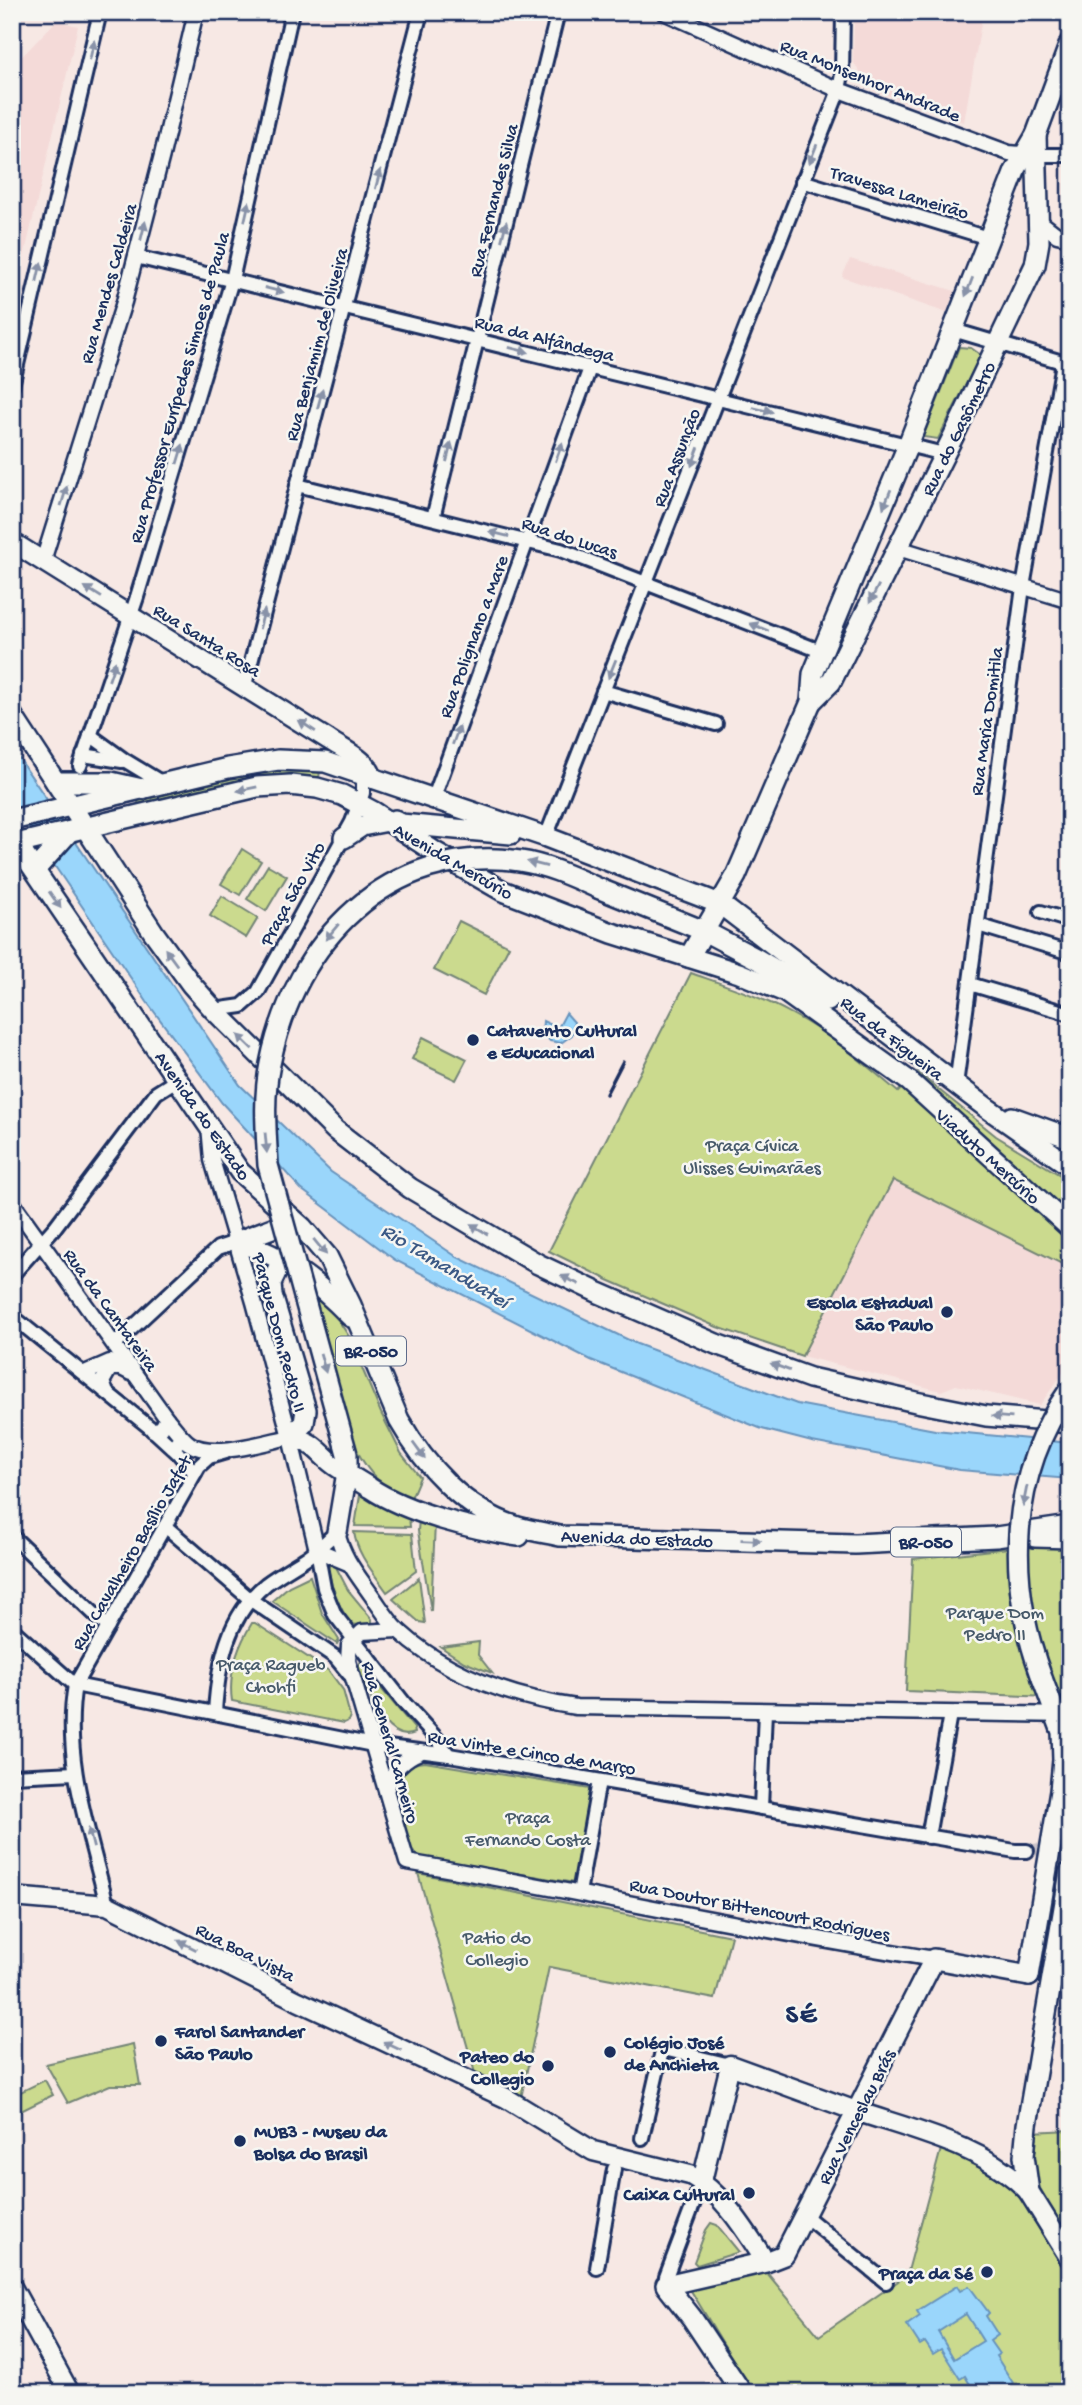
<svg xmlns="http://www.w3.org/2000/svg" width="1082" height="2405" viewBox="0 0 1082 2405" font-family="'Gochi Hand',sans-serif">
  <rect width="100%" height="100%" fill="#f7e8e4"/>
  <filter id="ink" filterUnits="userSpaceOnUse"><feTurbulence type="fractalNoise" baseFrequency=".0143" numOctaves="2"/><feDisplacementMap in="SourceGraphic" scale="14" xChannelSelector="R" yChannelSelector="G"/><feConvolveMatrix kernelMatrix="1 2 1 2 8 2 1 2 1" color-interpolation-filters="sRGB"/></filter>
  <g filter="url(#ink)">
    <g fill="#f4dad8">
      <polygon points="854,12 983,12 964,122 875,91 853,62"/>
      <polygon points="56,21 78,26 12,308 12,67"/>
      <polygon points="850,259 955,291 947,313 842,277"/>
      <polygon points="893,1180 1070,1268 1070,1363 1040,1405 956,1385 941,1391 802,1356"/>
    </g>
    <g fill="#cbda8e" stroke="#738476" stroke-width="2">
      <polygon points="959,347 971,348 981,355 938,439 923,437"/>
      <polygon points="287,769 320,771 319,778 287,776 139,805 137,799 245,774"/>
      <polygon points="242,849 261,861 240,895 221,884"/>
      <polygon points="268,865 287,876 266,911 247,899"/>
      <polygon points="222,896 258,918 246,938 210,916"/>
      <polygon points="459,921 509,946 484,995 434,970"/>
      <path d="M691 973C725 985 760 996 792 1014 831 1035 864 1063 898 1092L917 1072 996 1136 1070 1181V1268L893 1180 802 1356 717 1327 608 1280 549 1251Z"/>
      <polygon points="423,1037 467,1059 456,1080 412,1059"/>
      <path d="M313 1290 331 1309 348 1335 381 1413 401 1453 420 1477 411 1498C380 1485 372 1479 356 1449Z"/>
      <polygon points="360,1495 409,1517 410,1527 355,1526"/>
      <polygon points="419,1519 435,1523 431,1611 418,1531"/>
      <path d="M354 1532 412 1534 416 1571 387 1592C374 1573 357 1555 354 1532Z"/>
      <polygon points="1070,1541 1070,1698 906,1691 913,1559"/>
      <polygon points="330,1564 335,1565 348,1590 372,1619 372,1623 369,1626 350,1624 334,1595 328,1568"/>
      <polygon points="310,1576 322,1613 339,1640 337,1644 272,1601 289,1586"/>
      <polygon points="419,1578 425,1623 419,1622 393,1599"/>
      <path d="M255 1623 329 1671 343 1690 350 1716 348 1721 344 1723 232 1701C228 1674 238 1646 252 1623Z"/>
      <polygon points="479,1642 478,1655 492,1673 464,1662 441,1647"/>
      <path d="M360 1663 414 1728 415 1733C384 1746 368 1689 358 1668Z"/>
      <path d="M425 1762 590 1789 574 1883 423 1857 416 1854 410 1847C402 1818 376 1765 425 1762Z"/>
      <polygon points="418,1873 731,1936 715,1999 549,1967 521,2098 507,2088 475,2073"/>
      <polygon points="133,2044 140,2085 110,2085 68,2103 46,2064"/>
      <polygon points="45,2080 53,2095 13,2115 12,2096"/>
      <polygon points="1070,2130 1070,2242 1033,2176 1031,2132"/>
      <polygon points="941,2149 972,2163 1006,2184 1021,2199 1070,2279 1070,2393 753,2393 690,2289 763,2268 819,2336 907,2275"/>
      <polygon points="711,2223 717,2225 739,2252 697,2265 694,2262 706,2230"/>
    </g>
    <g fill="#9ad6fb" stroke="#6793bc" stroke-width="2" fill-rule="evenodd">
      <polygon points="12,748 240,1085 331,1172 457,1257 637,1344 797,1404 935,1430 1070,1443 1070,1479 960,1470 812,1442 762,1429 591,1360 395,1260 301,1189 222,1103 147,1002 12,803"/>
      <polygon points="566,1013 574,1022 572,1035 561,1043 550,1041 542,1032 543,1021 558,1028"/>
      <path d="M957 2286 960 2291 969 2286 989 2313 986 2316 998 2335 990 2341 999 2354 996 2356 1013 2383 1008 2387 1011 2393H975L965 2376 960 2379 941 2349 933 2354 925 2342 920 2345 907 2325 920 2316 917 2311ZM966 2314 983 2341 954 2359 938 2332Z"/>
    </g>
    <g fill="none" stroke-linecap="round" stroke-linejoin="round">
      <polyline stroke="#cbc3c9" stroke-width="12" stroke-dasharray="12 6" stroke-linecap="butt" points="1027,1851 1070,1844"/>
      <g stroke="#1b2f5e" stroke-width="18">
        <g id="minor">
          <polyline points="1036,155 1070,155"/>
          <polyline points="802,181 988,238"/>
          <polyline points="136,257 944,454"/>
          <polyline points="953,330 1069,364"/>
          <polyline points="12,386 100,12"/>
          <polyline points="297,485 561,550 823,652"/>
          <polyline points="433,518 558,12"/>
          <polyline points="245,685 421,12"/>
          <polyline points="603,691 716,724"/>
          <polyline points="90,735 126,761 164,784"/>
          <polyline points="83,755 122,761"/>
          <polyline points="80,766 137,597 232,280 292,12"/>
          <polyline points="433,800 590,368"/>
          <polyline points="546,837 839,90 842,74 843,12"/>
          <polyline points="1041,912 1070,921"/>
          <polyline points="978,925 1070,953"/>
          <polyline points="970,984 1070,1014"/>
          <polyline points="214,1010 242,1006 258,992 352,822 363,793 363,769"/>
          <polyline points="956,1085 1023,587 1063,363"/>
          <polyline points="12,1275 55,1227 156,1093 178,1079"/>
          <polyline points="12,1316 153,1430 178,1453 195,1473"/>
          <polyline points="114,1345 218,1248 236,1242"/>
          <polyline points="165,1526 251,1600 335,1657 349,1674"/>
          <polyline points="12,1536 108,1627"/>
          <polyline points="317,1550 324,1588 335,1615 405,1704 437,1739 449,1755"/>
          <polyline points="12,1629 75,1685 373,1745 449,1755 1015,1851 1027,1851"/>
          <path d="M215 1712C218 1665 227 1616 266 1584 278 1575 291 1568 303 1560 316 1552 326 1541 337 1532"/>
          <polyline points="12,1776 75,1773"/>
          <polyline points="761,1808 765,1711"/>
          <polyline points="928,1837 950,1714"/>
          <polyline points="579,1893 599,1781"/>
          <path d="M107 1905C90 1833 62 1759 75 1685L199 1466 209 1457 226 1452"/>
          <polyline points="642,2138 662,2051 668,2050 730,2065"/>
          <polyline points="804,2215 886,2282"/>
          <polyline points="597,2268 614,2169"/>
          <polyline points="666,2285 666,2277 702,2181"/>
        </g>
      </g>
      <g stroke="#1b2f5e" stroke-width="19">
        <g id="tertiary">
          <polyline points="664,12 839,90 1009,153 1030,155"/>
          <polyline points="1039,221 1057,235 1070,238"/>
          <polyline points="898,548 1070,601"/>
          <polyline points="43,561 124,302 162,155 196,12"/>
          <polyline points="209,1126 212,1160 254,1302 290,1437 317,1550 348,1563"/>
          <path d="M12 1202 167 1419C174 1427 181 1438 190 1444 213 1459 265 1442 290 1437"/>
          <polyline points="85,1373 110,1362 131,1373"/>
          <polyline points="105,1390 102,1382 110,1368 121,1368"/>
          <polyline points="153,1430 161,1429 167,1419"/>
          <polyline points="173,1447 182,1437"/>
          <path d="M337 1532C342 1556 356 1573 370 1593 379 1605 388 1621 399 1631 448 1676 511 1697 576 1707L1070 1715"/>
          <path d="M398 1630 362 1632 349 1645 348 1661 407 1862C583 1892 757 1931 934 1959"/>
          <path d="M387 1788C392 1771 402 1759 420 1752"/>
        </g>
      </g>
      <g stroke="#1b2f5e" stroke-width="23">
        <g id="secondary">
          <path d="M12 542 329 740C344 750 370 761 373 779"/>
          <path d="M12 1897 107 1905 298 2001 506 2098 593 2151 690 2175C724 2194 745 2230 766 2262"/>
          <path d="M702 2181 730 2065C772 2080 814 2096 856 2111 915 2131 985 2146 1029 2192"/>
          <polyline points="12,2287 70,2393"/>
        </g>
      </g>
      <g stroke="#1b2f5e" stroke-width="24">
        <g id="primary">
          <polyline points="811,702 831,682 956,431 1035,265 1039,242 1036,135"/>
          <polyline points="12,820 228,768 278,760 325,762 546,837 720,904 987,1108 1070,1166"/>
          <polyline points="395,820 401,824 511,834"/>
          <polyline points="344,838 362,826 388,821"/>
          <polyline points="12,845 257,787 290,785 317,788 342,795 374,812 435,852 503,891 612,933 739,973 785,992 909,1081 1070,1228"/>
          <polyline points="600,889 704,931 757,959 828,1001"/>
          <polyline points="689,957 736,876 811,702 813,674 908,445 1015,171 1036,135 1070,43"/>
          <polyline points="1012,1117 1070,1138"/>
          <polyline points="337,1532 347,1472 347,1457"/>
          <polyline points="1035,1537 1070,1538"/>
          <polyline points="1070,1872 1027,2125 1024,2156 1029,2192 1070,2258"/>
          <polyline points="1029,1976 1060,1791 1063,1760 1062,1732 1042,1678"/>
          <polyline points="742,2393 692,2318 666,2285 766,2262 784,2255 934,1959 1029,1976"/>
        </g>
      </g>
      <g stroke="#1b2f5e" stroke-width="24">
        <g id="trunk">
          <polyline points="12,715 154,933 191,984 214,1010 335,1130 410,1188 538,1264 599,1293 716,1344 810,1378 916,1402 986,1416 1070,1423"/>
          <polyline points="56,782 111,782 142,789"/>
          <path d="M12 837 240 1172 302 1227 327 1256 351 1305 399 1420C425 1466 465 1511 518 1527 532 1531 546 1533 560 1536L855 1544 996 1537 1070 1526"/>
          <polyline points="35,870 70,831"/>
          <path d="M236 1242C282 1253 319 1284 351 1317"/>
          <polyline points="236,1242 275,1227 299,1226"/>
          <polyline points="282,1260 271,1283 272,1295 306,1410 304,1423 290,1437"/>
          <path d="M290 1437C319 1443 317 1454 339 1468 349 1475 360 1482 370 1488 407 1513 475 1530 519 1536"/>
        </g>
      </g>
      <use href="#minor" stroke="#f6f6f2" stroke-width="12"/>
      <use href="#tertiary" stroke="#f6f6f2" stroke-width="14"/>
      <use href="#secondary" stroke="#f6f6f2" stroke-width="18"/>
      <use href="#primary" stroke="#f6f6f2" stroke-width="19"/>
      <use href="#trunk" stroke="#f6f6f2" stroke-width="19"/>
      <polyline stroke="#1b2f5e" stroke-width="3.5" points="606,1094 623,1061"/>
      <g stroke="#1b2f5e" stroke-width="24" stroke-linecap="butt">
        <g id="primary-bridge">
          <path d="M347 1454 268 1165C266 1131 263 1097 270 1064 294 942 389 842 520 861 548 865 575 878 600 889"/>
          <path d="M1042 1678C1006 1581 1008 1476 1070 1389"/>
        </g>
      </g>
      <use href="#primary-bridge" stroke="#f6f6f2" stroke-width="19"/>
    </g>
    <defs><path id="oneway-solid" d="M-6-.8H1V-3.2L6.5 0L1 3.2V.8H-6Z" transform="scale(1.75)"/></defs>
    <g fill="#8892a8">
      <use href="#oneway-solid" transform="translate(92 50) rotate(-77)"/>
      <use href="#oneway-solid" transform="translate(813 154) rotate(112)"/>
      <use href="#oneway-solid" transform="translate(378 179) rotate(-75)"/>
      <use href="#oneway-solid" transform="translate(247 211) rotate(-77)"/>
      <use href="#oneway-solid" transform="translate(143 231) rotate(-76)"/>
      <use href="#oneway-solid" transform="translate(504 231) rotate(-76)"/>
      <use href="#oneway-solid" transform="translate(39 272) rotate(-77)"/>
      <use href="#oneway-solid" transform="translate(969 287) rotate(111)"/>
      <use href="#oneway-solid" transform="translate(274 290) rotate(14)"/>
      <use href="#oneway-solid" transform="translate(519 350) rotate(14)"/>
      <use href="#oneway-solid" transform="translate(320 399) rotate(-75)"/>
      <use href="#oneway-solid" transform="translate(763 410) rotate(13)"/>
      <use href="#oneway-solid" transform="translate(449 452) rotate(-76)"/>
      <use href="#oneway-solid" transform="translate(559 452) rotate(-70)"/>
      <use href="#oneway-solid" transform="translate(180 454) rotate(-73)"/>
      <use href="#oneway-solid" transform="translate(695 457) rotate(111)"/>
      <use href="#oneway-solid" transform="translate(64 496) rotate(-73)"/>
      <use href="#oneway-solid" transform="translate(887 499) rotate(112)"/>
      <use href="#oneway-solid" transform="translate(499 534) rotate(-166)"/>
      <use href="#oneway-solid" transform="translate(93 592) rotate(-148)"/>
      <use href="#oneway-solid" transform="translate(874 594) rotate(117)"/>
      <use href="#oneway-solid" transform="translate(262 619) rotate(-75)"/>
      <use href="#oneway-solid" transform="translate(759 627) rotate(-158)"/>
      <use href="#oneway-solid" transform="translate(612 669) rotate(112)"/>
      <use href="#oneway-solid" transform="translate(112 671) rotate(-71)"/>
      <use href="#oneway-solid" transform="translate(307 726) rotate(-147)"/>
      <use href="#oneway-solid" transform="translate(456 735) rotate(-70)"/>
      <use href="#oneway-solid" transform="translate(247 789) rotate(168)"/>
      <use href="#oneway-solid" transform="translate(537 864) rotate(-166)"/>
      <use href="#oneway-solid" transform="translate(55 900) rotate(55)"/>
      <use href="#oneway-solid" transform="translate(332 932) rotate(130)"/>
      <use href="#oneway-solid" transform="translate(171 957) rotate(-126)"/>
      <use href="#oneway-solid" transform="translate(245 1042) rotate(-136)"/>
      <use href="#oneway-solid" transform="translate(266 1143) rotate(85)"/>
      <use href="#oneway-solid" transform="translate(479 1229) rotate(-149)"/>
      <use href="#oneway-solid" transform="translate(320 1247) rotate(51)"/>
      <use href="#oneway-solid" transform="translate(570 1280) rotate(-154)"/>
      <use href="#oneway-solid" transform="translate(323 1363) rotate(74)"/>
      <use href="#oneway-solid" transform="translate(780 1367) rotate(-160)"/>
      <use href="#oneway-solid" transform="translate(1002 1417) rotate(-175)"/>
      <use href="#oneway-solid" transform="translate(419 1451) rotate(54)"/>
      <use href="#oneway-solid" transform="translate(1025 1496) rotate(101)"/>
      <use href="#oneway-solid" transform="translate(751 1540) rotate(2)"/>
      <use href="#oneway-solid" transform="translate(91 1838) rotate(-104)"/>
      <use href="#oneway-solid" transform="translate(187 1945) rotate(-153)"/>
      <use href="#oneway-solid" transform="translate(392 2046) rotate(-154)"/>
    </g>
  </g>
  <g fill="#1b2f5e" stroke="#f6f6f2" stroke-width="2.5">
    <circle cx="473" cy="1040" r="7"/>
    <circle cx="947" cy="1312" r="7"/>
    <circle cx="161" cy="2041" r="7"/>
    <circle cx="610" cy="2052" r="7"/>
    <circle cx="548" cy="2066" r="7"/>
    <circle cx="240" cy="2141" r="7"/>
    <circle cx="749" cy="2193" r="7"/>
    <circle cx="987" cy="2272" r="7"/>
  </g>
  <g text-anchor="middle" stroke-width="5" stroke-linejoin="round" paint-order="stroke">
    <g fill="#f6f6f2" stroke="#5d6b8a" stroke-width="2">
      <rect x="336" y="1336.5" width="70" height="29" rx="5"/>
      <rect x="891" y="1527.5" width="70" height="29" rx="5"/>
    </g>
    <g font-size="18" font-weight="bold" fill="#1b2f5e">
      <text x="371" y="1357">BR-050</text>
      <text x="926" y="1548">BR-050</text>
    </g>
    <g font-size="19" fill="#1b2f5e" stroke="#f6f6f2">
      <text transform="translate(871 79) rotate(22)" y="7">Rua Monsenhor Andrade</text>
      <text transform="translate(900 191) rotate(17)" y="7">Travessa Lameirão</text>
      <text transform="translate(492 200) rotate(-76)" y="7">Rua Fernandes Silva</text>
      <text transform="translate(107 283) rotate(-74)" y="7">Rua Mendes Caldeira</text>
      <text transform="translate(545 337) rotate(14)" y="7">Rua da Alfândega</text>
      <text transform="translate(315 344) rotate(-75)" y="7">Rua Benjamim de Oliveira</text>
      <text transform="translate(178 387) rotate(-74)" y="7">Rua Professor Eurípedes Simoes de Paula</text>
      <text transform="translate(957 428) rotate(-64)" y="7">Rua do Gasômetro</text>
      <text transform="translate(675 457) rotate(-69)" y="7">Rua Assunção</text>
      <text transform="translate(570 536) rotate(18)" y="7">Rua do Lucas</text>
      <text transform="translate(472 636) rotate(-70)" y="7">Rua Polignano a Mare</text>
      <text transform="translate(208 639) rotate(32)" y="7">Rua Santa Rosa</text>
      <text transform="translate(985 721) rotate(-82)" y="7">Rua Maria Domitila</text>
      <text transform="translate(454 860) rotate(30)" y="7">Avenida Mercúrio</text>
      <text transform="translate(291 893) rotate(-61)" y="7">Praça São Vito</text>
      <text transform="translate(893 1037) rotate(38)" y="7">Rua da Figueira</text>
      <text transform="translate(204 1115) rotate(55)" y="7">Avenida do Estado</text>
      <text transform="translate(989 1155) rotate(42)" y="7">Viaduto Mercúrio</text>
      <text transform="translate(112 1309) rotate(54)" y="7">Rua da Cantareira</text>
      <text transform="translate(281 1332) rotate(75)" y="7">Parque Dom Pedro II</text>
      <text transform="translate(637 1537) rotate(2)" y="7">Avenida do Estado</text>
      <text transform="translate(130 1552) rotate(-60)" y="7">Rua Cavalheiro Basílio Jafet</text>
      <text transform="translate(392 1742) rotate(74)" y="7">Rua General Carneiro</text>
      <text transform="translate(532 1751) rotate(9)" y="7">Rua Vinte e Cinco de Março</text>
      <text transform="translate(760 1908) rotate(11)" y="7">Rua Doutor Bittencourt Rodrigues</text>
      <text transform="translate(246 1951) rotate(27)" y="7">Rua Boa Vista</text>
      <text transform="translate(855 2116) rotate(-63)" y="7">Rua Venceslau Brás</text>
    </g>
    <g font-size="19" font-weight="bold" fill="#1b2f5e" stroke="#f6f6f2" text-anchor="start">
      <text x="487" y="1036">Catavento Cultural<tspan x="487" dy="22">e Educacional</tspan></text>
      <text x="933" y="1308" text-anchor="end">Escola Estadual<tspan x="933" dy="22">São Paulo</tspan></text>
      <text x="175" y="2037">Farol Santander<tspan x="175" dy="22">São Paulo</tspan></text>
      <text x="624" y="2048">Colégio José<tspan x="624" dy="22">de Anchieta</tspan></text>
      <text x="534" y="2062" text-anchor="end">Pateo do<tspan x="534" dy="22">Collegio</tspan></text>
      <text x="254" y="2137">MUB3 - Museu da<tspan x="254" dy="22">Bolsa do Brasil</tspan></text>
      <text x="735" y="2200" text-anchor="end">Caixa Cultural</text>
      <text x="973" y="2279" text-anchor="end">Praça da Sé</text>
    </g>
    <g font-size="19" fill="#475a6a" stroke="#f6f6f2">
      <text x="752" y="1151">Praça Cívica<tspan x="752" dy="22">Ulisses Guimarães</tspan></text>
      <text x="995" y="1618">Parque Dom<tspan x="995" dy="22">Pedro II</tspan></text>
      <text x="271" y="1670">Praça Ragueb<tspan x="271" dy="22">Chohfi</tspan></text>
      <text x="528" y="1823">Praça<tspan x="528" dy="22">Fernando Costa</tspan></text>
      <text x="497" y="1943">Patio do<tspan x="497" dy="22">Collegio</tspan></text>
    </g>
    <g font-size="21" font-style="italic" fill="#3b5985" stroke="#f6f6f2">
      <text transform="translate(446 1265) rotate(31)" y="7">Rio Tamanduateí</text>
    </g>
    <g font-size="26" font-weight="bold" letter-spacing="2" fill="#1b2f5e" stroke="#f6f6f2">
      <text x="802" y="2022">SÉ</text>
    </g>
  </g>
  <rect width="1082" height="2405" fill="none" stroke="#f6f6f2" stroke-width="42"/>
  <rect x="21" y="21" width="1040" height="2363" fill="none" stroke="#1b2f5e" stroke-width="2.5" filter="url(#ink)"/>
</svg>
